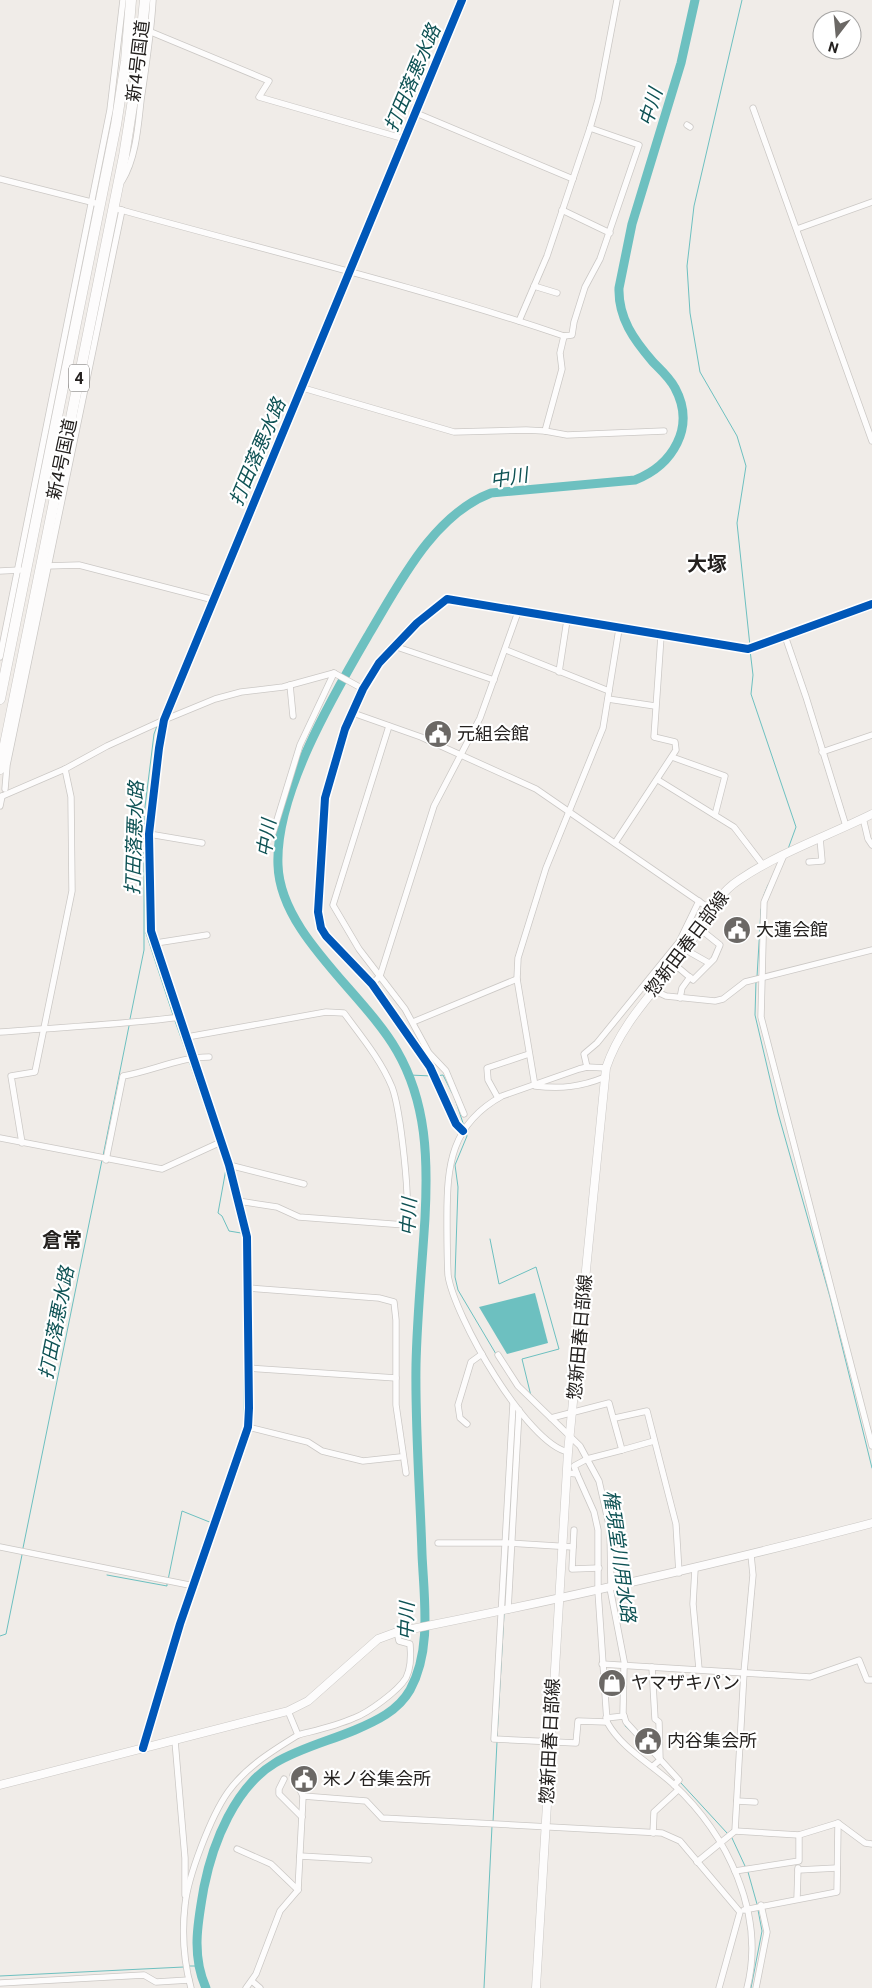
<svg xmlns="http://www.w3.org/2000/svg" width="872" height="1988" viewBox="0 0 872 1988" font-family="Roboto,'Noto Sans JP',sans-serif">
  <rect width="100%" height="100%" fill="#f0ece8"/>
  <polygon fill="#6dc0c0" points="535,1293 548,1343 507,1354 479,1307"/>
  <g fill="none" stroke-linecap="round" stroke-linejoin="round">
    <g stroke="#6dc0c0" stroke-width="1">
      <polyline points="742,0 694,206 687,266 690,313 700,372 737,436 746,466 737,523 750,646"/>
      <polyline points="402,136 458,0"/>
      <polyline points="346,270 400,139"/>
      <polyline points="210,597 345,273"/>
      <polyline points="750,650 753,675 751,694 796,827 788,849"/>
      <polyline points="160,720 209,601"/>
      <polyline points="764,895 768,885"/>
      <polyline points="146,933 173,1015"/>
      <polyline points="757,977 761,909"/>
      <polyline points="756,981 755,1015 778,1113 830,1297 872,1468"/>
      <polyline points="130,1019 144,950 144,815 154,734 157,726"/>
      <polyline points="175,1021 188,1057"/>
      <polyline points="189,1061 217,1143"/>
      <polyline points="409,1075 432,1076"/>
      <polyline points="436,1076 443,1075 452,1093"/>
      <polyline points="454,1096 464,1126"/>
      <polyline points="466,1132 467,1136 455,1165 458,1187 455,1277 458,1290 496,1354"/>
      <polyline points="103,1156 129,1026"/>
      <polyline points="490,1239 499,1284 536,1267 559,1349 522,1359 531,1396"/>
      <polyline points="508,1540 511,1487"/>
      <polyline points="23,1548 102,1160"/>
      <polyline points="107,1575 167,1586 167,1584"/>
      <polyline points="168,1580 182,1511 212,1523 244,1425 243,1237 241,1233 229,1231 222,1216 218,1213 226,1169 218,1146"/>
      <polyline points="504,1608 508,1544"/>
      <polyline points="0,1636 6,1634 22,1555"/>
      <polyline points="625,1726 635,1735"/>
      <polyline points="497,1738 504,1614"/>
      <polyline points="681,1783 727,1833"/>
      <polyline points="493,1822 497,1742"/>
      <polyline points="732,1838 745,1866"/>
      <polyline points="748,1872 757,1904"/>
      <polyline points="188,1966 197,1966"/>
      <polyline points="0,1976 184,1967"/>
      <polyline points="484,1988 492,1826"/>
      <polyline points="751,1988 762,1931 758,1910"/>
    </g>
    <path stroke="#6dc0c0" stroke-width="9" d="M206 1988C191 1955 198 1921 204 1887 213 1842 235 1787 275 1763 300 1748 329 1741 355 1730 376 1721 398 1711 410 1690 432 1650 424 1599 422 1554 420 1491 415 1428 416 1365 417 1316 422 1267 425 1218 428 1160 427 1103 397 1051 364 993 280 934 278 865 275 794 334 694 369 634 399 584 433 515 491 493L635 480C673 465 696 427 675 388 670 378 661 370 653 362 634 340 618 318 619 288L632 224 681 63 695 0"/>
    <g stroke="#cbc8c5" stroke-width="7">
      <g id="street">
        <polyline points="151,32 269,81 259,97 405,139"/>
        <polyline points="753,108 872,441"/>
        <polyline points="416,113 573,179"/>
        <polyline points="687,125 690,127"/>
        <polyline points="0,179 95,203"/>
        <path d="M122 181C136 158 138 127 141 100 146 66 151 34 153 0"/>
        <path d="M114 208C264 250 417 286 564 336L572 335 574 322 585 287 600 259 639 145 590 128"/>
        <polyline points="562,210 610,233"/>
        <polyline points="797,229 872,202"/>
        <polyline points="534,286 557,293"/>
        <polyline points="519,321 547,256 590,128 598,100 617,0"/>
        <polyline points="303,388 454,432 526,430 545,431 562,369 560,353 564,336"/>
        <polyline points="545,431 567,435 664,431"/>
        <polyline points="46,566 79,565 214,600"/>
        <polyline points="0,571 20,570"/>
        <polyline points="785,636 806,697 846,826"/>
        <polyline points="394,646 494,680"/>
        <polyline points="506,650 609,691"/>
        <polyline points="0,657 110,110 123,0"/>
        <polyline points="559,672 567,620"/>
        <polyline points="290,685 293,716"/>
        <polyline points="608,699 655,706"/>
        <polyline points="353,713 421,737 536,789 710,909"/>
        <polyline points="389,726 333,905 359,949 405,1009 429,1053 446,1071 464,1114"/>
        <polyline points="822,752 872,735"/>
        <polyline points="672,757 725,776 715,815"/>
        <polyline points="658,780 734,827 763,865"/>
        <polyline points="5,789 7,765 122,210"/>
        <polyline points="0,797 65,769 107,746 164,720 215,699 241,692 283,687 334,673 363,689"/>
        <polyline points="0,806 2,796"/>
        <polyline points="863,818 868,839 872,845"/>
        <polyline points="273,833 300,745 334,673"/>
        <polyline points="149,834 202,843"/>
        <polyline points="615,843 676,750 675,742 654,737 661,636"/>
        <polyline points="784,855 764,902 761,1017 872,1446"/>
        <polyline points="809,862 822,861 820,838"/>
        <polyline points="156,943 207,935"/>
        <polyline points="686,950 709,963"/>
        <polyline points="674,964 693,980 714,959 720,945 700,929"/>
        <polyline points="372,984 380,976 434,806 480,718 518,612"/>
        <polyline points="653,990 666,996 715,1001 723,999 745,982 872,950"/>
        <polyline points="680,998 682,988 690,977"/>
        <polyline points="413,1022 517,979"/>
        <path d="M0 1032C60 1027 120 1025 181 1017"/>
        <path d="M187 1037 326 1012 344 1013C361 1036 381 1060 392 1087 400 1108 412 1206 405 1225L299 1217 277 1207 238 1201"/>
        <polyline points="587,1067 584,1054 597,1043 679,942 699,901"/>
        <path d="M605 1077C581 1087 561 1089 535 1086L517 979 518 958 546 868 603 728 619 629"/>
        <polyline points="498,1098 488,1080 487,1068 529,1054"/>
        <polyline points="463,1131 456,1124 430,1067 372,984 326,936 321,928 318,912 325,798 345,729 363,689 379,663 417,623 447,599 748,649 872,604"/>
        <polyline points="0,1138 162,1169 221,1142"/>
        <polyline points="22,1143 11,1076 35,1072 72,891 71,797 65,769"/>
        <path d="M106 1160 123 1076C152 1071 180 1057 209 1057"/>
        <polyline points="229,1165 304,1184"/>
        <polyline points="248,1288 379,1298 394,1302 396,1320 396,1405 406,1473"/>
        <polyline points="498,1355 518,1386 580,1446 599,1481 610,1529 611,1588"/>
        <polyline points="248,1368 396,1378"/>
        <polyline points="513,1404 494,1739 576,1743 578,1721 607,1722"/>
        <polyline points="551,1418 609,1403 622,1450 587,1459 574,1466 577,1474"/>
        <polyline points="615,1418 647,1411 676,1524 679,1573"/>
        <polyline points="467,1424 460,1418 458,1405 471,1362 482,1354"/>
        <polyline points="248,1427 308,1442 322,1451 363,1461 400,1457"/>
        <polyline points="622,1450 654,1441"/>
        <path d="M568 1452C527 1444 454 1316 448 1275 447 1256 447 1236 447 1217 447 1165 451 1124 502 1096L579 1069 587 1067 606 1068"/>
        <path d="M567 1473 577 1474 594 1512 598 1530V1591L607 1722C622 1749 650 1763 673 1784 727 1834 766 1914 747 1988"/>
        <polyline points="574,1530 572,1569 599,1568"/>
        <polyline points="438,1543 508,1543 573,1547"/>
        <polyline points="0,1547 194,1586"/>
        <polyline points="695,1569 693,1604 699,1669"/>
        <polyline points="610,1588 625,1666"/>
        <polyline points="508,1610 519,1410"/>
        <polyline points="602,1664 810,1677 859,1660 867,1680 872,1680"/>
        <polyline points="624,1666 623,1713 626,1722 679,1780 674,1785"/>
        <polyline points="652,1667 655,1719 659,1722 660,1760 653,1766"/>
        <polyline points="606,1718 624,1716"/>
        <path d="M298 1735C317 1730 336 1726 354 1718 368 1713 398 1691 406 1678 411 1668 411 1654 410 1644L399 1641 397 1632"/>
        <polyline points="175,1741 185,1858 185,1895"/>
        <polyline points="143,1748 180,1624 248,1427 249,1408 247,1237 229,1165 151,931 149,834 159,748 164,720 173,698 462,0"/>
        <polyline points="284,1779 279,1789 279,1794 302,1817"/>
        <polyline points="303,1796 366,1801 382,1818 662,1833 680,1841 740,1912 719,1988"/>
        <polyline points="737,1801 755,1802"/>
        <polyline points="735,1831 799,1835"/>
        <polyline points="653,1833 654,1812 678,1790"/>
        <polyline points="237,1849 271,1864 298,1890"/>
        <polyline points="300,1856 369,1860"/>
        <polyline points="697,1862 735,1831 744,1672 753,1575 751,1555"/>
        <polyline points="798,1870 837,1868"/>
        <polyline points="735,1871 799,1861 799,1835 838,1823 865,1843 872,1844"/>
        <polyline points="797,1899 798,1868"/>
        <polyline points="744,1910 837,1892 838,1823"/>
        <polyline points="253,1982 260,1988"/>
        <polyline points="0,1983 144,1975 156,1982 189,1980"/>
        <path d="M191 1988C184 1962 182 1931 185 1905 188 1876 211 1816 228 1792 246 1767 272 1751 298 1735L288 1711"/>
        <polyline points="246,1988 256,1974 280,1911 298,1890 303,1796 293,1775"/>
        <polyline points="756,1988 767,1932 761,1905"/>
      </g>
    </g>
    <g stroke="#cbc8c5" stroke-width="9">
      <g id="secondary">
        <path d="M0 1785 288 1711 308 1701 378 1639 397 1632C557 1600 715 1565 872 1523"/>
        <path d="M536 1988 568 1452 606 1068C622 1020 658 989 686 949 704 925 713 897 739 880 780 852 828 836 872 814"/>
      </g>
    </g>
    <g stroke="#cbc8c5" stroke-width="11">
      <g id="highway">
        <polyline points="0,699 116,125 126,61 131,0"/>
        <polyline points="0,769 124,156 138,68 145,0"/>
      </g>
    </g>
    <use href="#street" stroke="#fdfcfc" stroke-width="5.5"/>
    <use href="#secondary" stroke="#fdfcfc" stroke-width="8"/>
    <use href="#highway" stroke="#fdfcfc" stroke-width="10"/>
    <g stroke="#fff" stroke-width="11">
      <g id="cycleway">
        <polyline points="463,1131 456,1124 430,1067 372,984 326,936 321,928 318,912 325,798 345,729 363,689 379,663 417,623 447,599 748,649 872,604"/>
        <polyline points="143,1748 180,1624 248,1427 249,1408 247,1237 229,1165 151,931 149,834 159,748 164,720 173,698 462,0"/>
      </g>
    </g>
    <use href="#cycleway" stroke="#0057b8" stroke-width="8"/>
  </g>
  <defs>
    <g id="civic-disc" transform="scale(1.4375)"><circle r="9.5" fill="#6b6865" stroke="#fff"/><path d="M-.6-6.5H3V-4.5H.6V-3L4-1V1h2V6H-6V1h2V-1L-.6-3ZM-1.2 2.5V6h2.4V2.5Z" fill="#fff"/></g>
    <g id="shop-disc" transform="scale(1.4375)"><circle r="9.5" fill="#6b6865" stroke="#fff"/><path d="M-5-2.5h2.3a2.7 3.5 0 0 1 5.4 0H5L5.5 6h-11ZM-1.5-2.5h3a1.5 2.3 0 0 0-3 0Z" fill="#fff"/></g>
  </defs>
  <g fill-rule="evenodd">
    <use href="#civic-disc" x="438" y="734"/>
    <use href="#civic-disc" x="737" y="930"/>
    <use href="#shop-disc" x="612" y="1683"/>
    <use href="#civic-disc" x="648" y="1741"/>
    <use href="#civic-disc" x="304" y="1779"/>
  </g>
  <g text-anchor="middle" stroke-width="4.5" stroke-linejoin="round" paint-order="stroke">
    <rect fill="#fff" stroke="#666462" stroke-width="1" x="69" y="364.5" width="20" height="27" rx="4"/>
    <g font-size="16" font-weight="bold" fill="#24211f">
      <text x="79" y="384">4</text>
    </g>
    <g font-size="18" fill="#24211f" stroke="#fff">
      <text transform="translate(138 61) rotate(-83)" y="6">新4号国道</text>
      <text transform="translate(62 459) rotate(-78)" y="6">新4号国道</text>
      <text transform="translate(687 944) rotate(-53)" y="6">惣新田春日部線</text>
      <text transform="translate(580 1337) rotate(-85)" y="6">惣新田春日部線</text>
      <text transform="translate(550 1741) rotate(-87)" y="6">惣新田春日部線</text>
    </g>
    <g font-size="18" fill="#24211f" stroke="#fff" text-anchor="start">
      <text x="457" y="740">元組会館</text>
      <text x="756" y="936">大蓮会館</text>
      <text x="631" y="1689">ヤマザキパン</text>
      <text x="667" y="1747">内谷集会所</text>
      <text x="323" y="1785">米ノ谷集会所</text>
    </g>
    <g font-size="19" font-style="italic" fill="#0e5254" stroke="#fff">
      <text transform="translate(412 78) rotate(-67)" y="7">打田落悪水路</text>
      <text transform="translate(650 107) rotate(-73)" y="7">中川</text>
      <text transform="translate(257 452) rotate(-67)" y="7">打田落悪水路</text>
      <text transform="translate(509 477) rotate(-9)" y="7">中川</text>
      <text transform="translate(134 838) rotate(-88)" y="7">打田落悪水路</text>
      <text transform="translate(266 838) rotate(-82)" y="7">中川</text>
      <text transform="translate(408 1217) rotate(-87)" y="7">中川</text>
      <text transform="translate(56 1323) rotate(-79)" y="7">打田落悪水路</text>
      <text transform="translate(620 1556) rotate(82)" y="7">権現堂川用水路</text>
      <text transform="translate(406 1621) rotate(-88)" y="7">中川</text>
    </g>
    <g font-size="20" font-weight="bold" fill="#24211f" stroke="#fff">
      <text x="707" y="571">大塚</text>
      <text x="62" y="1247">倉常</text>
    </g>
  </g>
  <g transform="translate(837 35) rotate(196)"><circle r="24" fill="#ffffff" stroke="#a7a6a5"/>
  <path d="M0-4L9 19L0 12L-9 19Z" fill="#6b6865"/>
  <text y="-8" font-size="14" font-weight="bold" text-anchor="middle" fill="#24211f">N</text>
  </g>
</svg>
